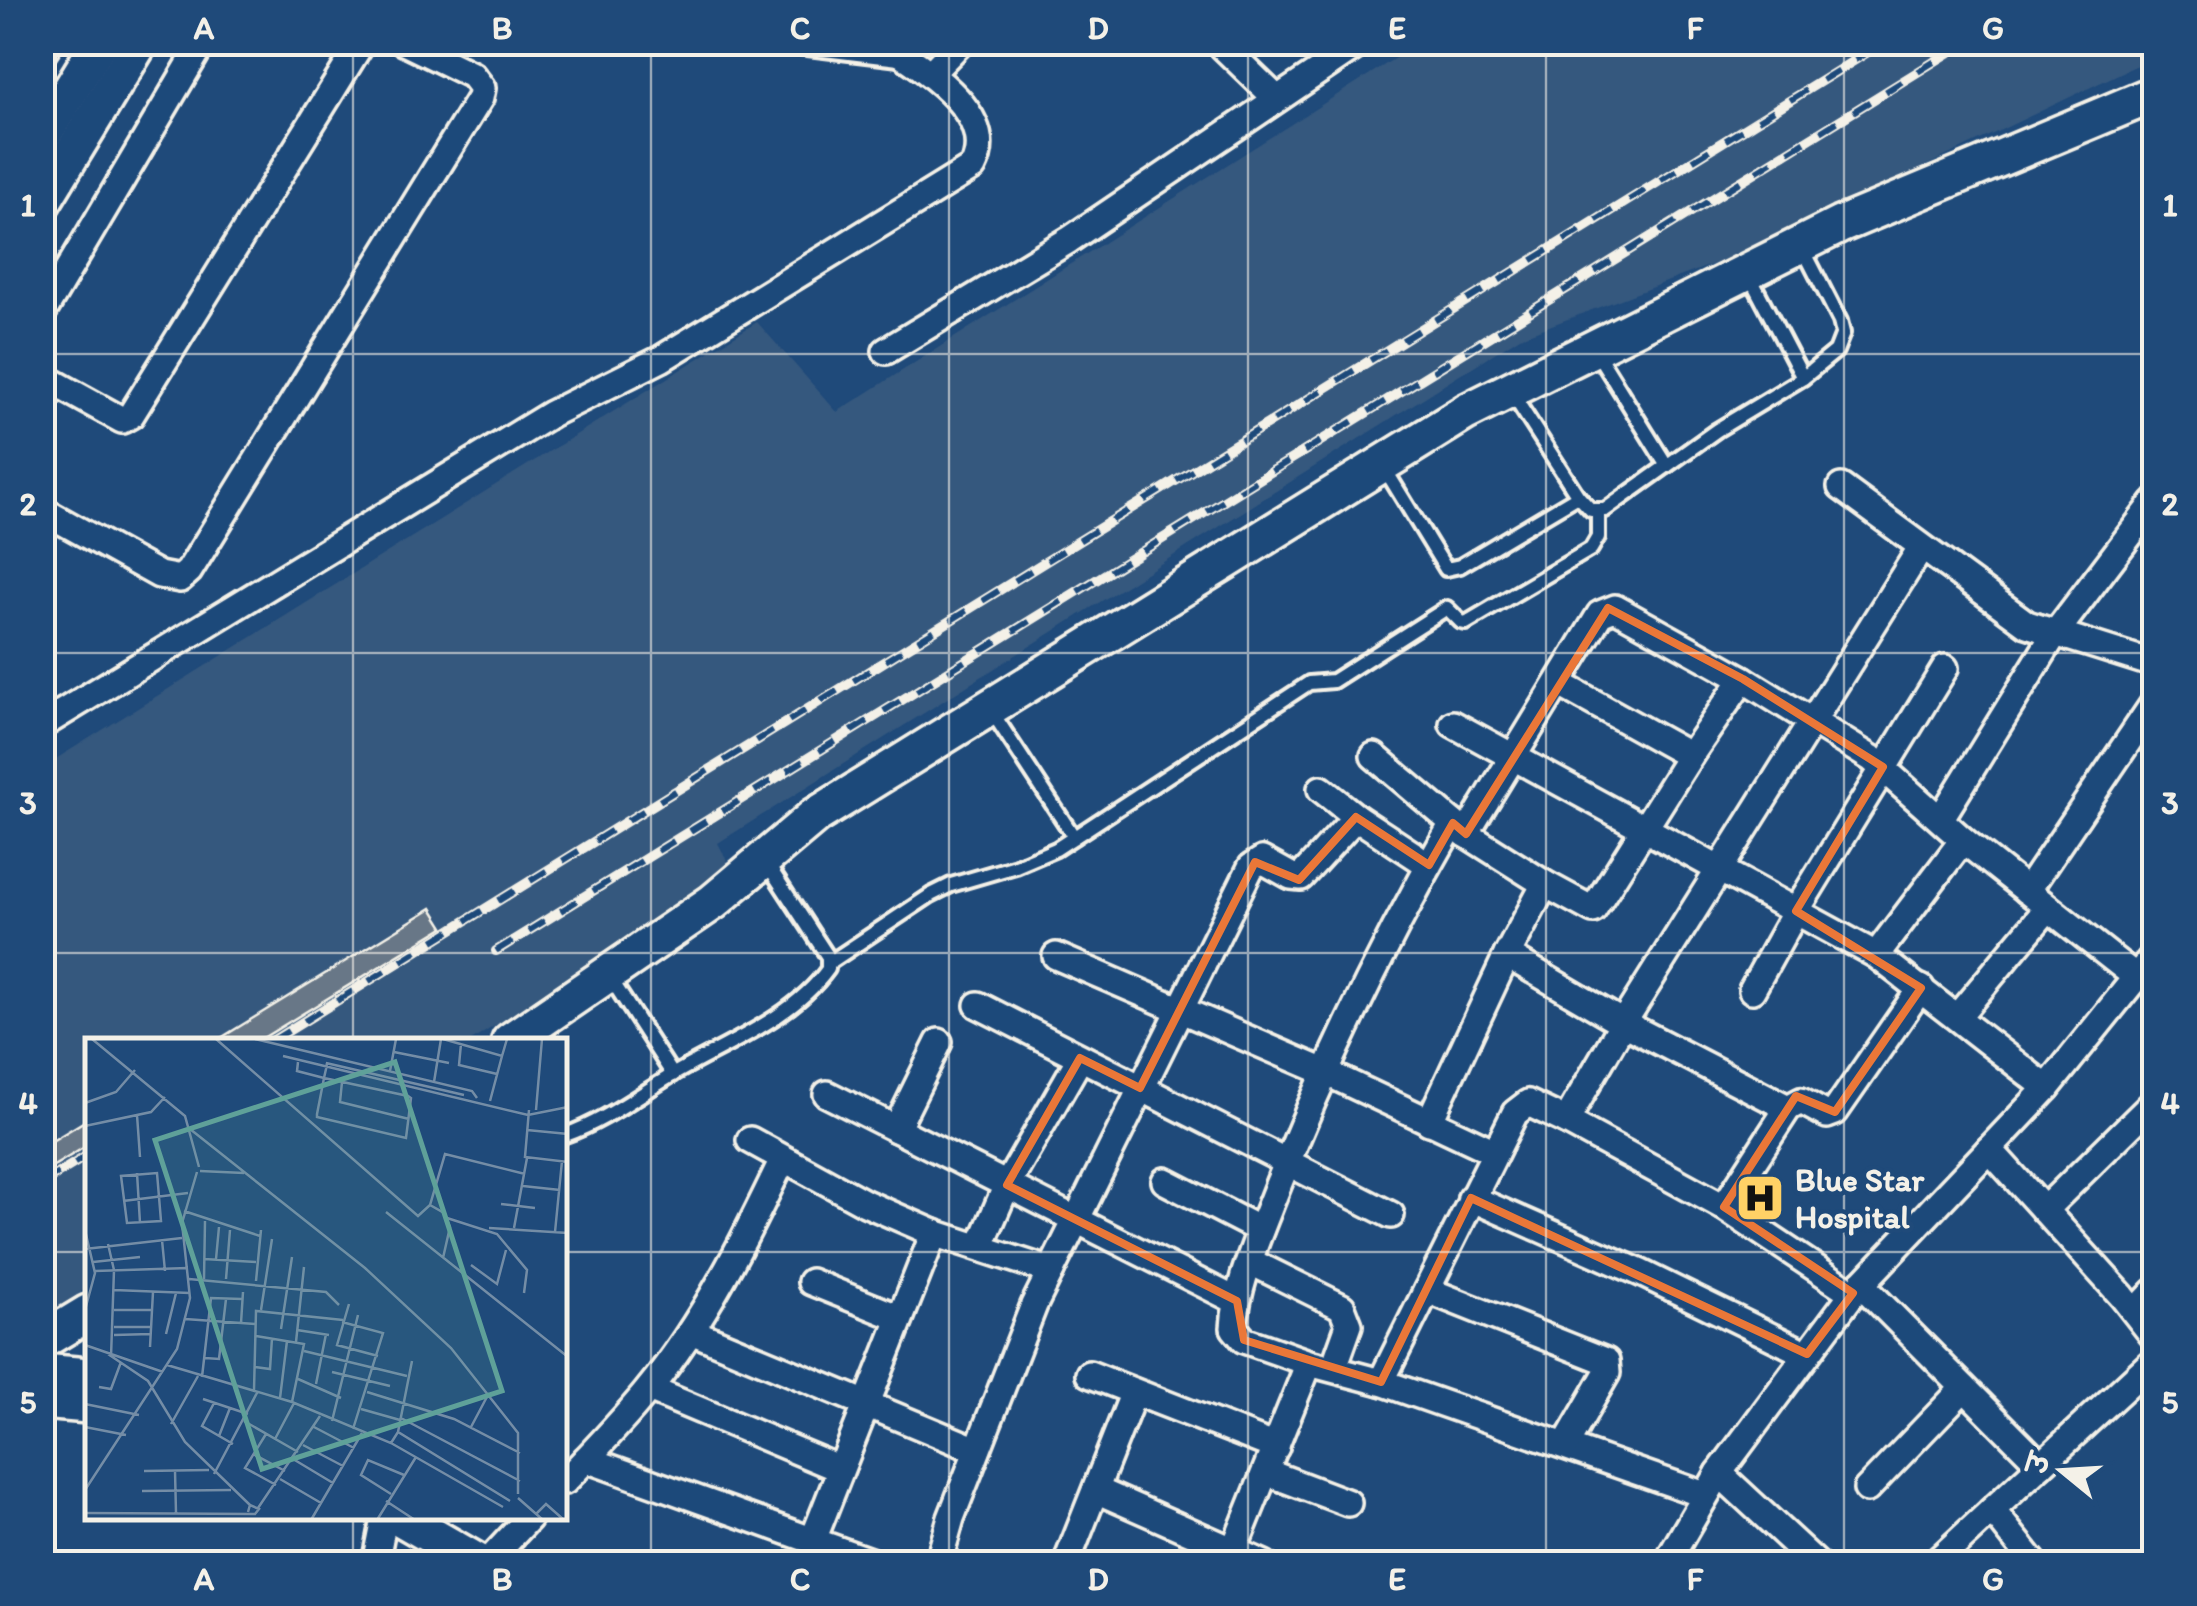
<svg xmlns="http://www.w3.org/2000/svg" width="2197" height="1606" viewBox="0 0 2197 1606" font-family="Itim,'Playpen Sans Deva',sans-serif">
  <rect width="100%" height="100%" fill="#1f4a7a"/>
  <filter id="ink" filterUnits="userSpaceOnUse"><feTurbulence type="fractalNoise" baseFrequency=".01" numOctaves="2"/><feDisplacementMap in="SourceGraphic" scale="20" xChannelSelector="R" yChannelSelector="G"/><feConvolveMatrix kernelMatrix="1 2 1 2 8 2 1 2 1" color-interpolation-filters="sRGB"/></filter>
  <g filter="url(#ink)">
    <polygon fill="#35587e" points="1419,43 2154,43 2154,57 1743,253 1520,337 718,843 733,872 471,1041 88,1041 87,1288 43,1317 43,767 757,322 837,412"/>
    <g fill="#677787" stroke="#f4f1e8" stroke-width="2.5">
      <polygon points="432,908 444,927 258,1041 216,1041"/>
      <polygon points="88,1119 88,1145 42,1173 42,1147"/>
      <polygon points="1765,1185 1779,1197 1764,1214 1749,1204"/>
    </g>
    <g fill="none" stroke-linecap="round" stroke-linejoin="round">
      <g stroke="#f4f1e8" stroke-width="20">
        <g id="lane">
          <polyline points="758,42 899,59"/>
          <polyline points="1748,273 1803,378"/>
          <polyline points="1595,350 1667,466"/>
          <polyline points="1511,392 1578,496"/>
          <polyline points="1383,466 1446,569 1460,566 1578,496 1591,510 1605,510 1717,430 1803,378 1836,351 1843,333 1840,321 1801,245"/>
          <polyline points="990,709 1074,837"/>
          <polyline points="829,963 931,895 951,885 1016,866 1056,849 1309,683 1333,681 1447,608 1461,622 1466,623 1591,549 1598,537 1598,512"/>
          <polyline points="609,976 673,1075"/>
          <path d="M565 1135C605 1121 637 1096 674 1074 725 1044 792 1019 828 969V957L764 859"/>
        </g>
      </g>
      <g stroke="#f4f1e8" stroke-width="32">
        <g id="street">
          <polyline points="1218,42 1277,99"/>
          <polyline points="42,54 50,42"/>
          <polyline points="931,73 961,42"/>
          <polyline points="42,314 203,42"/>
          <polyline points="886,351 1069,240 1362,42"/>
          <polyline points="42,376 122,420 131,415 362,42"/>
          <polyline points="1841,487 2027,624 2154,664"/>
          <polyline points="42,510 159,575 180,579 189,571 480,98 482,88 472,75 404,42"/>
          <polyline points="1560,684 1690,756"/>
          <polyline points="1453,724 1876,955 2047,1088"/>
          <path d="M42 725 551 414 661 359 973 167C1000 114 921 67 884 42"/>
          <polyline points="1374,756 1466,834 1545,884 1593,910 1690,756 1743,679"/>
          <polyline points="1321,789 1356,817 1429,865"/>
          <polyline points="1941,818 2054,635 2154,503"/>
          <path d="M1453 823C1383 945 1321 1073 1271 1203 1256 1242 1236 1287 1234 1328L1244 1340 1309 1363 1381 1382 1705 1495"/>
          <polyline points="1466,834 1600,614 1615,608 1743,679 1871,758 1963,840 2136,977"/>
          <polyline points="2027,891 2154,703"/>
          <polyline points="1507,955 1623,1023 1788,1108"/>
          <polyline points="1876,955 1963,840"/>
          <polyline points="1056,956 1325,1072 1495,1152"/>
          <polyline points="1752,990 1796,911 1945,668"/>
          <polyline points="978,1005 1391,1215"/>
          <polyline points="1957,1017 2048,908"/>
          <polyline points="827,1094 1237,1301"/>
          <polyline points="1566,1121 1623,1023 1921,548"/>
          <polyline points="1429,1122 1507,955 1545,884"/>
          <polyline points="896,1129 939,1042"/>
          <polyline points="750,1140 865,1203 934,1233 1051,1271"/>
          <polyline points="1989,1149 2122,1296 2154,1337"/>
          <polyline points="1165,1181 1260,1230"/>
          <polyline points="1471,1198 1641,1273 1807,1354"/>
          <polyline points="1724,1207 1788,1108 1801,1101 1827,1115 1835,1112 1921,988"/>
          <polyline points="2044,1210 2154,1102"/>
          <polyline points="980,1247 1007,1185 1080,1058"/>
          <polyline points="1251,1262 1342,1307 1349,1325 1334,1367"/>
          <polyline points="811,1282 900,1318"/>
          <polyline points="1861,1284 2041,1465"/>
          <polyline points="1427,1290 1606,1361 1607,1373 1566,1444"/>
          <polyline points="2135,1312 2154,1292"/>
          <polyline points="691,1331 977,1450"/>
          <polyline points="1089,1374 1276,1447"/>
          <polyline points="1381,1382 1515,1113 1528,1103 1566,1121 1724,1207 1853,1293"/>
          <polyline points="649,1389 840,1469"/>
          <polyline points="586,1459 878,1564"/>
          <polyline points="1266,1472 1348,1503"/>
          <polyline points="1719,1473 1817,1564"/>
          <path d="M565 1481C593 1452 622 1422 648 1390 704 1321 745 1239 783 1159"/>
          <polyline points="1867,1489 1964,1388"/>
          <polyline points="1096,1490 1264,1564"/>
          <polyline points="1992,1510 2035,1564"/>
          <polyline points="813,1540 934,1233"/>
          <polyline points="375,1564 384,1518"/>
          <polyline points="486,1564 529,1518"/>
          <polyline points="938,1564 951,1518 1034,1305 1251,867 1262,860 1291,876 1301,877 1356,817"/>
          <polyline points="1066,1564 1134,1392"/>
          <polyline points="1228,1564 1309,1363"/>
          <polyline points="1666,1564 1719,1473 1853,1293 2047,1088 2154,955"/>
          <polyline points="1934,1564 2154,1360"/>
        </g>
      </g>
      <g stroke="#f4f1e8" stroke-width="42">
        <g id="secondary">
          <polyline points="42,137 100,42"/>
          <polyline points="42,203 140,42"/>
          <polyline points="510,1041 713,902 815,816 1466,412 1840,225 2154,94"/>
          <polyline points="42,1341 88,1313"/>
          <polyline points="42,1372 88,1376"/>
          <polyline points="42,1401 88,1405"/>
          <polyline points="401,1518 481,1564"/>
        </g>
      </g>
      <use href="#lane" stroke="#1f4a7a" stroke-width="12"/>
      <use href="#street" stroke="#1f4a7a" stroke-width="25"/>
      <use href="#secondary" stroke="#1f4a7a" stroke-width="35"/>
      <g stroke="#f4f1e8" stroke-width="10">
        <g id="rail">
          <polyline points="496,951 1966,42"/>
          <polyline points="272,1041 1884,42"/>
          <polyline points="42,1183 88,1155"/>
        </g>
      </g>
      <use href="#rail" stroke="#1f4a7a" stroke-width="6" stroke-dasharray="19" stroke-linecap="butt"/>
    </g>
  </g>
  <path fill="none" stroke="#ea7738" stroke-width="8" stroke-linejoin="round" d="M1608 608 1743 679 1883 767 1796 911 1921 988 1835 1112 1796 1096 1724 1207 1853 1293 1807 1354 1471 1198 1381 1382 1244 1340 1237 1301 1007 1185 1080 1058 1140 1088 1255 862 1299 880 1356 817 1429 865 1453 823 1466 834Z"/>
  <path fill="none" stroke="#f4f1e8" stroke-width="2.5" stroke-opacity="0.55" d="M353 42V1041M651 42V1564M949 42V1564M1248 42V1564M1546 42V1564M1844 42V1564M42 354H2154M42 653H2154M42 953H2154M42 1252H88M565 1252H2154M353 1518V1564"/>
  <defs>
    <g id="hospital-square" transform="scale(2.5)"><rect x="-9" y="-9" width="18" height="18" rx="4" fill="#ffd166" stroke="#1f4a7a"/><path d="M-5-5h3v3.5h4V-5h3V5h-3V1.5h-4V5h-3Z" fill="#111"/></g>
  </defs>
  <g fill-rule="evenodd">
    <use href="#hospital-square" x="1760" y="1198"/>
  </g>
  <g text-anchor="middle" stroke-width="9" stroke-linejoin="round" paint-order="stroke">
    <g font-size="32" font-weight="bold" fill="#f4f1e8" stroke="#1f4a7a" text-anchor="start">
      <text x="1795" y="1191">Blue Star<tspan x="1795" dy="37">Hospital</tspan></text>
    </g>
  </g>
  <g transform="translate(85 1038)">
    <rect width="482" height="482" fill="#1f4a7a"/>
    <path fill="none" stroke="#748da6" stroke-width="2.5" d="M7 1 100 78 114 129M131 1 333 178 345 167 360 116 440 136M170 1 387 53 392 60M358 1 417 18 422 1M376 6 374 27 412 36M309 14 364 25M198 18 443 77 483 69M213 24 212 33 239 40 323 58 326 60 321 100 232 79V76L239 40 241 31 242 25M241 25 379 57M305 33 311 1M257 44 255 64 324 81M349 44 356 1M405 63 417 18M0 65 31 54 50 32M444 72 440 119 483 124M451 72 457 1M52 77 55 119M0 88 66 74 80 59M105 91 280 230 366 310 433 395V456M442 92 483 96M115 133 159 135M52 135 55 185M72 135 76 183 42 185 36 138ZM438 148 475 152M38 163 103 155M416 166 450 170M345 167 359 175 365 189 358 220M99 173 175 198M301 174 483 319M362 180 412 196 442 232 439 255M404 190 483 195M429 190 442 120M0 192 10 235 0 272M470 194 477 123M77 202 80 233M23 206 29 232 26 319M0 211 97 200M119 221 171 224M131 221 134 189M8 224 55 219M386 227 412 246 421 212M10 233 103 230M104 241 241 254 254 267M119 241 120 183M141 241 145 192M171 243 176 192M29 252 105 255M264 266 252 307 293 318M29 272H68M176 272 187 201M100 281 170 286M257 284 298 295 268 391M156 285 158 254M29 289H67M196 291 207 219M212 292 244 297M81 296 91 255M29 297 66 296M171 298 219 306 207 364M211 304 219 229M0 307 78 334M65 309 68 254M219 313 322 338M23 316 63 343 100 404 165 467M120 320 134 321 141 261M82 327 207 364 306 405 418 469M170 329 185 331 187 300M247 334 305 348M117 339 126 260 157 261M213 341 256 360M231 346 241 296M14 349 26 351 36 324M169 352 171 273 258 282M282 354 369 381 435 415M195 360 202 303M118 361 163 376M129 365 117 388 148 406M0 366 54 377M276 371 315 382M316 380 435 443M159 383 213 414M247 383 273 277M86 386 113 338M0 389 41 397M229 389 269 410M386 389 404 355M313 394 327 323M181 396 160 430 191 447M134 398 145 370M190 401 209 365M306 405 313 394 425 463M218 407 258 428M168 416 200 433M208 421 248 445M59 433 124 432M90 433 91 475M129 436 173 353M195 441 236 465M0 452 92 311 105 260 97 185 112 134M57 453 146 452M306 456 276 437 283 422 319 437M433 460 458 482M301 463 330 482M173 470 235 378M0 475 170 476 174 471 165 467 163 474M451 476 461 466 479 482M226 482 277 395M292 482 331 419"/>
    <path fill="#5fa199" fill-opacity="0.15" stroke="#5fa199" stroke-width="5" d="M310 24 417 353 177 431 70 102Z"/>
    <rect width="482" height="482" fill="none" stroke="#f4f1e8" stroke-width="5"/>
  </g>
  <rect width="2197" height="1606" fill="none" stroke="#1f4a7a" stroke-width="110"/>
  <g transform="translate(2062 1471) rotate(288)" stroke="#1f4a7a" stroke-width="8" paint-order="stroke">
  <path d="M0-8L18 38L0 25L-18 38Z" fill="#f4f1e8"/>
  <text y="-15" font-size="28" font-weight="bold" text-anchor="middle" fill="#f4f1e8">उ</text>
  </g>
  <rect x="55" y="55" width="2087" height="1496" fill="none" stroke="#f4f1e8" stroke-width="4"/>
  <g font-size="32" text-anchor="middle" font-weight="bold" fill="#f4f1e8">
    <text x="204" y="39">A</text>
    <text x="502" y="39">B</text>
    <text x="800" y="39">C</text>
    <text x="1098" y="39">D</text>
    <text x="1397" y="39">E</text>
    <text x="1695" y="39">F</text>
    <text x="1993" y="39">G</text>
    <text x="28" y="216">1</text>
    <text x="2170" y="216">1</text>
    <text x="28" y="515">2</text>
    <text x="2170" y="515">2</text>
    <text x="28" y="814">3</text>
    <text x="2170" y="814">3</text>
    <text x="28" y="1114">4</text>
    <text x="2170" y="1114">4</text>
    <text x="28" y="1413">5</text>
    <text x="2170" y="1413">5</text>
    <text x="204" y="1590">A</text>
    <text x="502" y="1590">B</text>
    <text x="800" y="1590">C</text>
    <text x="1098" y="1590">D</text>
    <text x="1397" y="1590">E</text>
    <text x="1695" y="1590">F</text>
    <text x="1993" y="1590">G</text>
  </g>
</svg>
